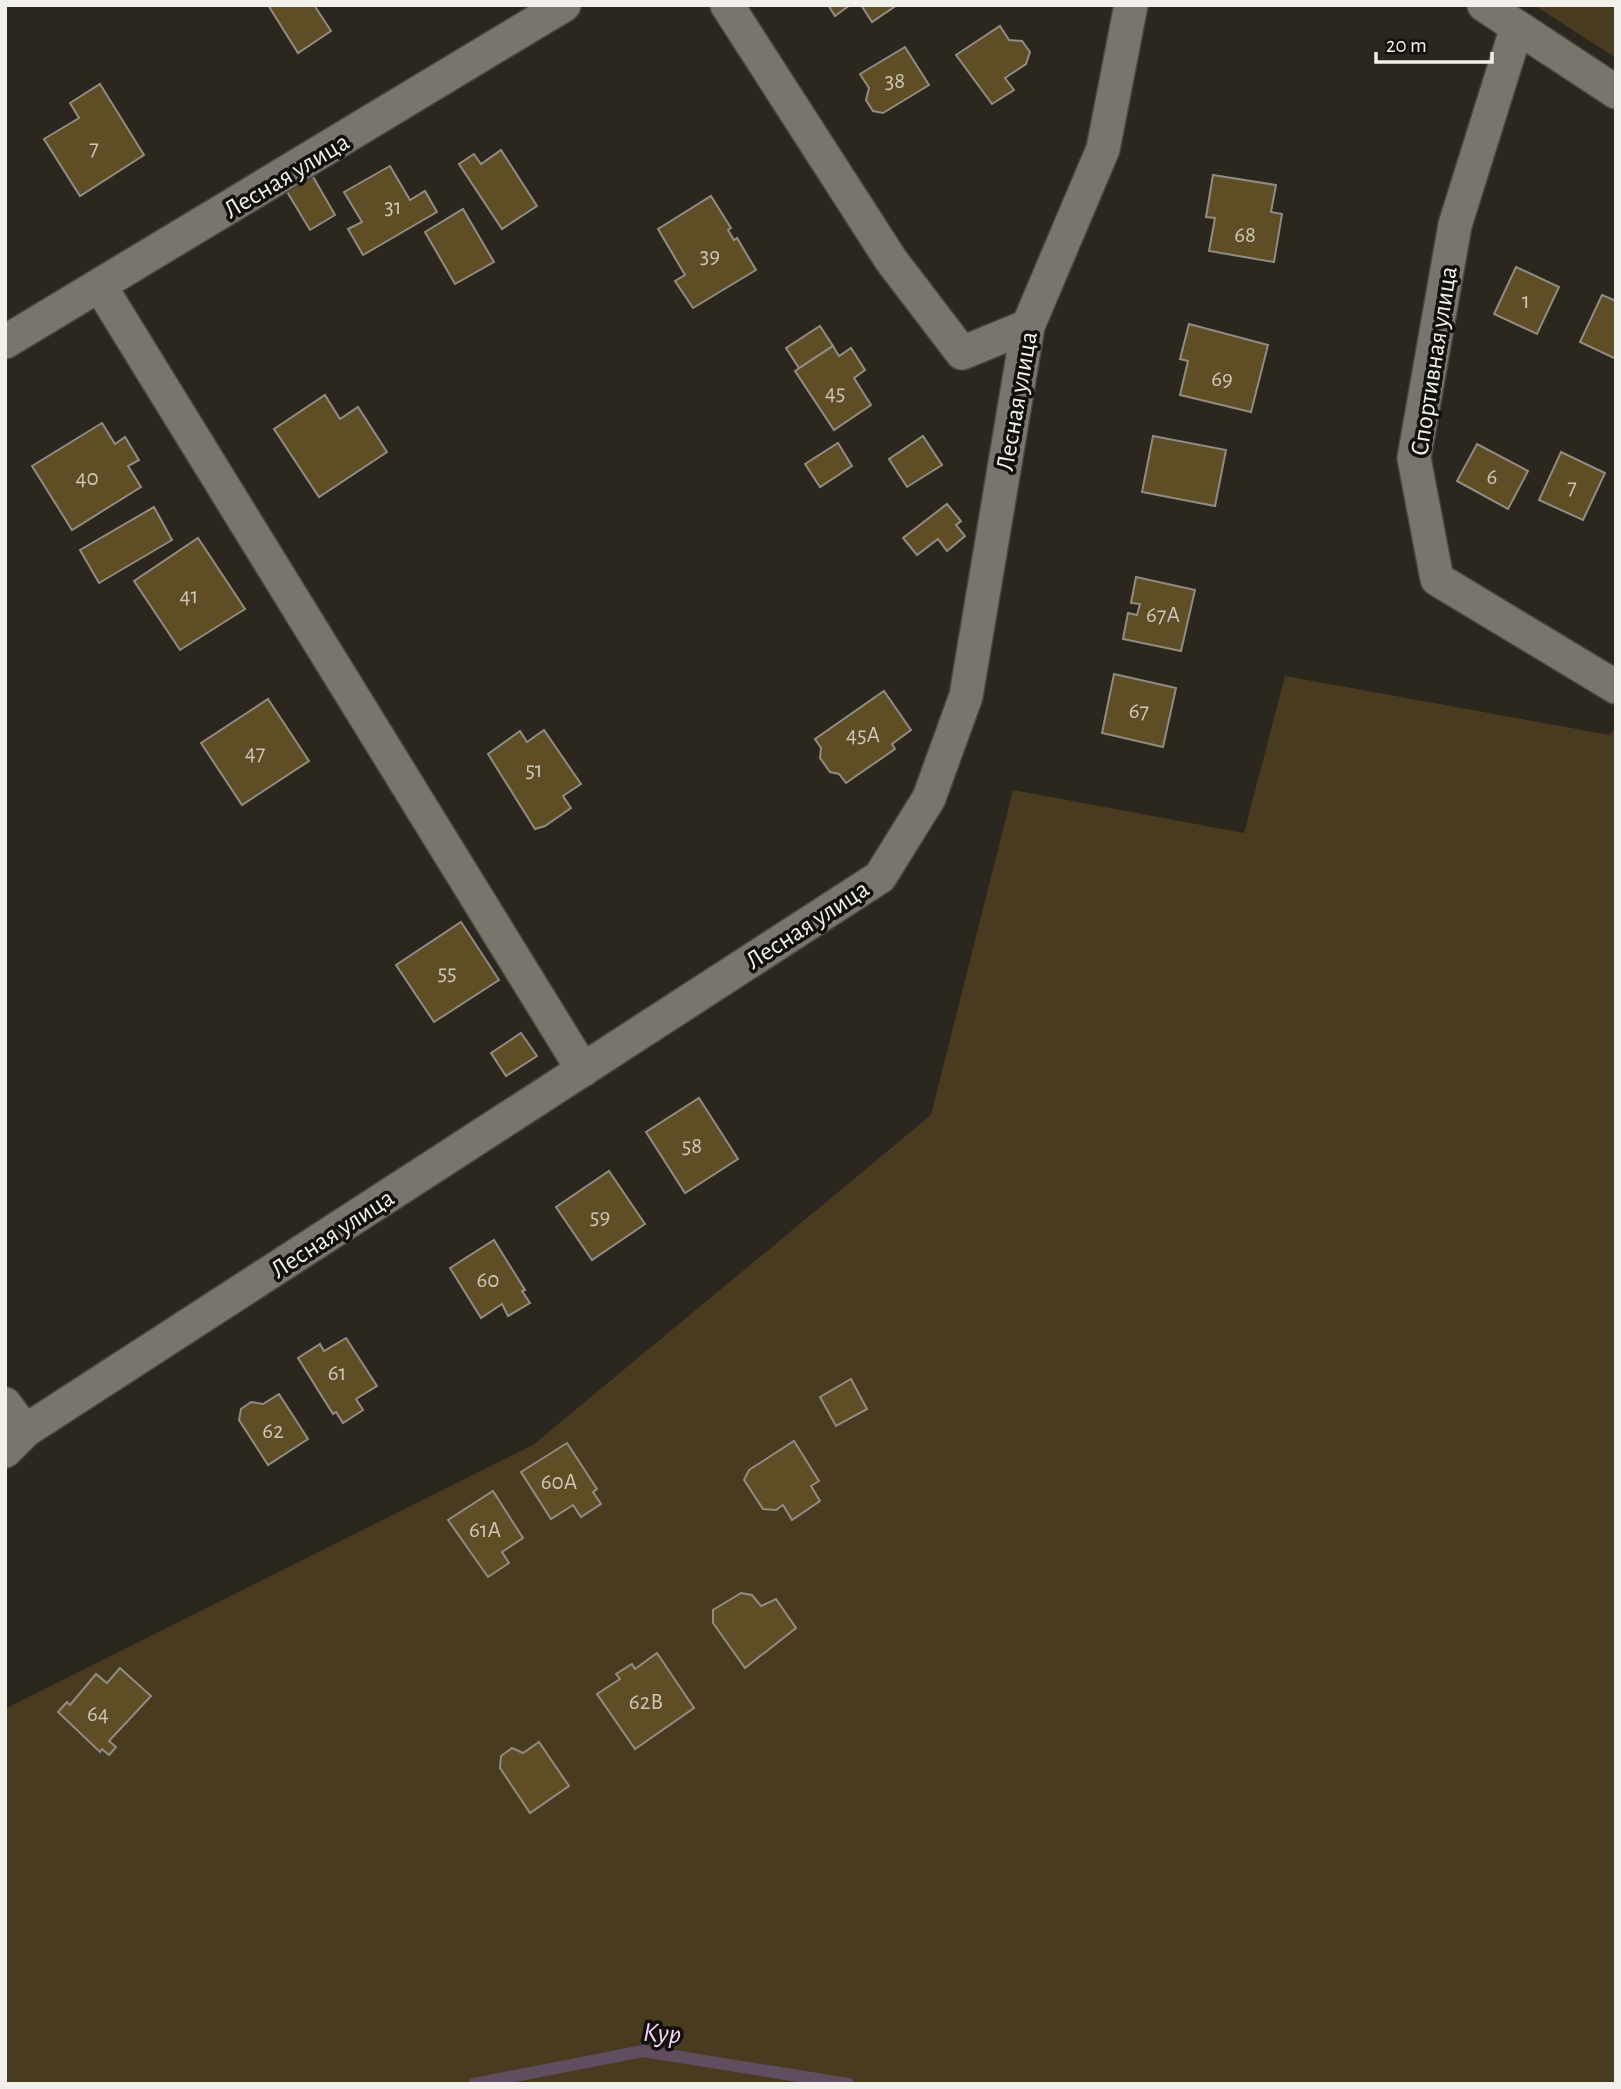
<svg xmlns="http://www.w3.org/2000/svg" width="1621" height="2089" viewBox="0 0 1621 2089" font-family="'Alegreya Sans',sans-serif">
  <rect width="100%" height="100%" fill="#2b271f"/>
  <g fill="#483b20">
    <polygon points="1534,5 1616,5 1616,58 1613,56"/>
    <polygon points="1285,676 1610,735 1616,726 1616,2084 5,2084 5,1709 533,1445 931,1115 1013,790 1244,833"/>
  </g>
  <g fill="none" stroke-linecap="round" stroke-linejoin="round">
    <polyline stroke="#604e60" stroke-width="12" points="474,2084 643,2051 848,2084"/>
  </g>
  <g fill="#5f4d26" stroke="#918c83" stroke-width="2">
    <polygon points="268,5 314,5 331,31 298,53"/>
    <polygon points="828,5 850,5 835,16"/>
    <polygon points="861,5 897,5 872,22"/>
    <polygon points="1000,26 1009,40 1022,41 1030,52 1026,64 1005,78 1014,90 992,104 956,55"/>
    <polygon points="905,47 929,85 883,113 873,111 866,100 869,88 860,74"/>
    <polygon points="100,84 144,155 80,196 44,139 79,118 70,103"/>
    <polygon points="501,150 537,206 502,229 459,164 474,154 481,164"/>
    <polygon points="390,166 410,200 425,191 437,212 363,255 348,229 362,222 344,192"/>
    <polygon points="312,175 335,215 310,230 286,190"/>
    <polygon points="1213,175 1276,185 1271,212 1282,214 1274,262 1209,251 1215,218 1206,217"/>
    <polygon points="711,196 731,228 728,230 734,240 737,238 756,270 693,308 675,281 685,275 658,229"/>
    <polygon points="463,209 494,262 455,284 425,232"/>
    <polygon points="1516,267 1559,287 1537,334 1494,314"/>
    <polygon points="1602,295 1616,301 1616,359 1580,342"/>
    <polygon points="1189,324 1268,345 1251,412 1180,395 1188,361 1180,359"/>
    <polygon points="820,326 833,346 799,368 786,348"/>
    <polygon points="833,346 839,356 851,348 865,370 854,378 871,405 834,430 795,371"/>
    <polygon points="325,395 340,419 358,407 387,452 319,497 274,429"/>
    <polygon points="102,423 115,444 125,437 139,460 128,466 141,487 72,530 32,466"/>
    <polygon points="923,436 942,465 907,487 889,459"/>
    <polygon points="1153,436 1226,450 1215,506 1142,492"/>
    <polygon points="838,443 852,466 820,487 805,464"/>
    <polygon points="1477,444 1528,471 1508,509 1457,481"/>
    <polygon points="1561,452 1605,473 1583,520 1539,500"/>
    <polygon points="947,504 961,521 956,525 965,536 947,551 938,539 917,555 903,538"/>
    <polygon points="154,507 172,540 99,583 80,550"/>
    <polygon points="198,538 245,609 180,650 134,581"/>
    <polygon points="1136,577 1195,590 1181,651 1123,639 1128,613 1137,615 1140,604 1131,603"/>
    <polygon points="1114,674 1176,688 1163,747 1102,733"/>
    <polygon points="884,691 911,730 892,744 895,749 846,783 839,774 830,772 820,758 821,748 815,739"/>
    <polygon points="268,699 309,761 242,805 201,743"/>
    <polygon points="544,730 581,784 563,796 571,808 545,826 535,829 488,754 520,731 527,742"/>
    <polygon points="461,922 499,980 434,1022 396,965"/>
    <polygon points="521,1033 537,1056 506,1076 491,1053"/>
    <polygon points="699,1098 738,1159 685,1193 646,1132"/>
    <polygon points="609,1171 645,1224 592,1260 556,1207"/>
    <polygon points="494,1240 525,1290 522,1291 530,1303 508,1316 502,1304 481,1318 450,1268"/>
    <polygon points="346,1338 377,1386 356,1399 363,1410 343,1423 336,1412 333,1414 298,1358 320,1344 324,1351"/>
    <polygon points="851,1379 867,1409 836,1426 820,1397"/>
    <polygon points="279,1394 308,1439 268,1465 239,1420 241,1409 251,1402 263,1404"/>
    <polygon points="794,1441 819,1481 811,1486 820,1501 792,1520 783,1505 776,1510 763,1509 744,1480 749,1470"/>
    <polygon points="567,1443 597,1489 593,1492 601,1504 581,1517 573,1505 551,1519 521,1472"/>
    <polygon points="493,1491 523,1538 502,1552 509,1563 488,1577 448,1520"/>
    <polygon points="741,1593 752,1595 761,1606 776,1599 796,1628 745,1668 713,1623 713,1610"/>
    <polygon points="657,1653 694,1708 635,1749 597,1694 620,1679 616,1674 632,1664 635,1669"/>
    <polygon points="120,1668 151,1696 109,1741 116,1747 109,1755 102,1749 100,1752 58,1712 67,1702 70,1705 96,1674 107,1683"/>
    <polygon points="539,1742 569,1786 530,1813 500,1768 501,1756 512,1748 523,1753"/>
  </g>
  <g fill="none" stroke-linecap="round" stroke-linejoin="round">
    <g stroke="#49463f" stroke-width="36">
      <g id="street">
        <polyline points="727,5 891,260 962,353 1028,326"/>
        <polyline points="1484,5 1616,92"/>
        <polyline points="1517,27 1455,225 1414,458 1437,579 1616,687"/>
        <polyline points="100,286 583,1070"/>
        <polyline points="5,342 564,5"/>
        <polyline points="5,1404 25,1431"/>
        <polyline points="5,1451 25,1431 880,877 929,798 966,696 1028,326 1103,149 1131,5"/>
      </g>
    </g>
    <use href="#street" stroke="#79756c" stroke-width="33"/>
  </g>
  <g text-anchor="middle" stroke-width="7" stroke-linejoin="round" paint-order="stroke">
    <g font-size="23" fill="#cdc7ba">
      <text x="895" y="88">38</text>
      <text x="94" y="155">7</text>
      <text x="393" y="214">31</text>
      <text x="1245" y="242">68</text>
      <text x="710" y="263">39</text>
      <text x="1526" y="308">1</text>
      <text x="1222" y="386">69</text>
      <text x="835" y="400">45</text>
      <text x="1492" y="484">6</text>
      <text x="87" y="485">40</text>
      <text x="1572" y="494">7</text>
      <text x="189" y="603">41</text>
      <text x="1163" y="622">67А</text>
      <text x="1139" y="718">67</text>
      <text x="863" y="742">45А</text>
      <text x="255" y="760">47</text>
      <text x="534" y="777">51</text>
      <text x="447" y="980">55</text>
      <text x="692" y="1153">58</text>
      <text x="600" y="1224">59</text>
      <text x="488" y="1287">60</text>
      <text x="337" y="1380">61</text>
      <text x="273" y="1438">62</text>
      <text x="559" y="1489">60А</text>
      <text x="485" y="1537">61А</text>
      <text x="646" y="1709">62В</text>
      <text x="98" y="1721">64</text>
    </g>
    <g font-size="26" fill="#f2f0eb" stroke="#12100d">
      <text transform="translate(286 175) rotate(-31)" y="9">Лесная улица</text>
      <text transform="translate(1433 361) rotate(-81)" y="9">Спортивная улица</text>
      <text transform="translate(1016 401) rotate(-80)" y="9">Лесная улица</text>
      <text transform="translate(807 924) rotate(-33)" y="9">Лесная улица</text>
      <text transform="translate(332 1233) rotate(-33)" y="9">Лесная улица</text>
    </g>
    <g font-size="28" font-style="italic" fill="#f8d0fc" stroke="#12100d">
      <text transform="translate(662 2032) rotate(4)" y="10">Кур</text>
    </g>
  </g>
  <rect width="1621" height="2089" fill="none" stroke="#f2f0eb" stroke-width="14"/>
  <path d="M1376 52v10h116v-10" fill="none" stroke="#f2f0eb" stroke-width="3.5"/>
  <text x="1386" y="52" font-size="21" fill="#f2f0eb" stroke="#12100d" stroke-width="5" paint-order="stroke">20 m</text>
</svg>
